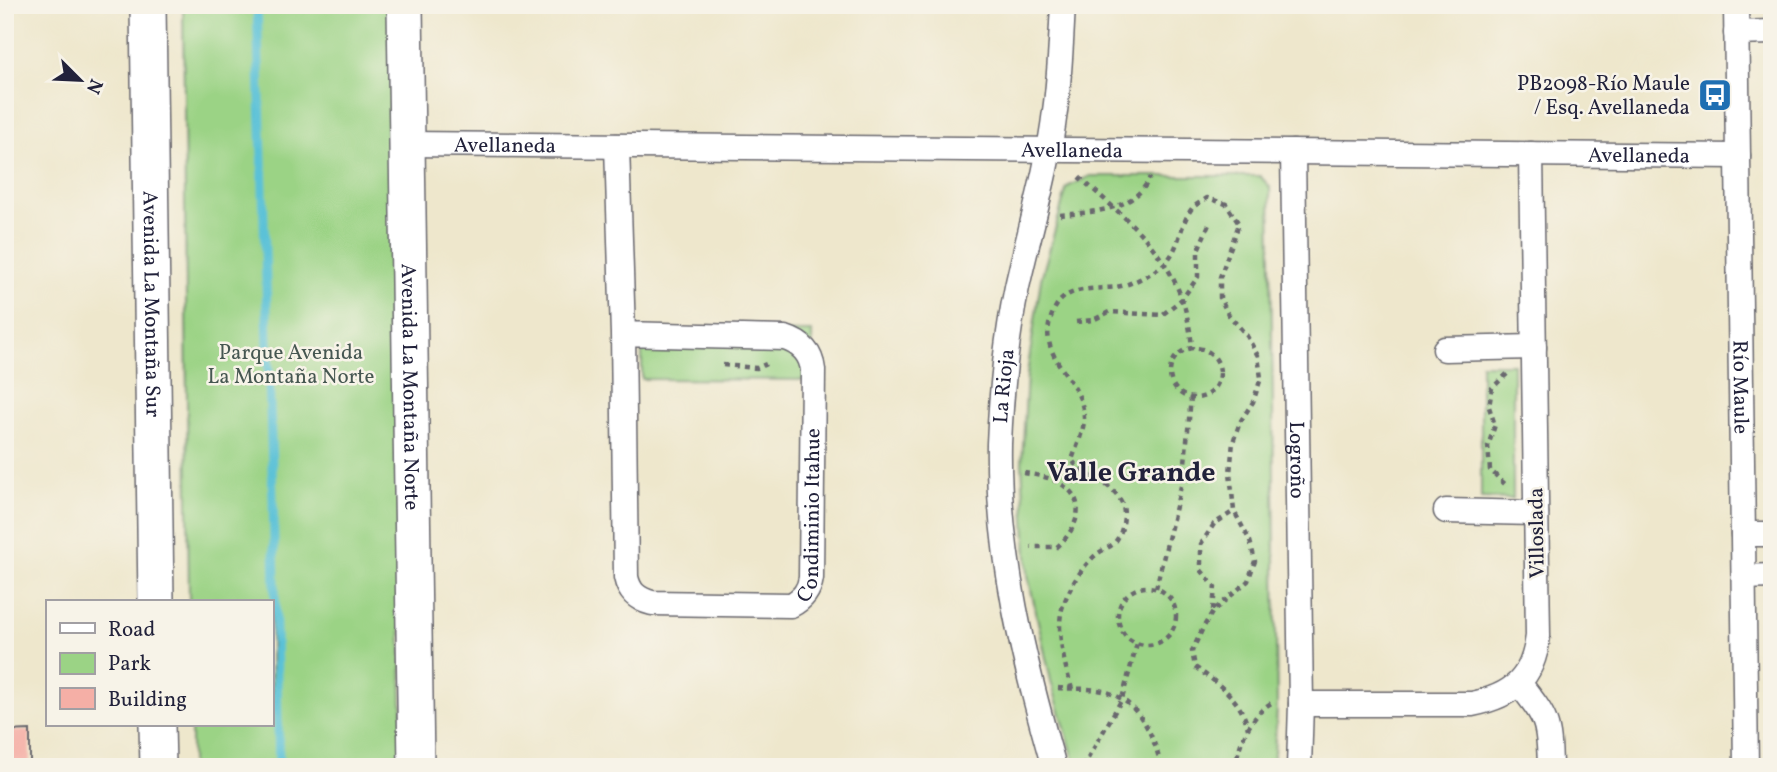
<svg xmlns="http://www.w3.org/2000/svg" width="1777" height="772" viewBox="0 0 1777 772" font-family="Vollkorn,serif">
  <rect width="100%" height="100%" fill="#f7f3e8"/>
  <filter id="ink" filterUnits="userSpaceOnUse"><feTurbulence type="fractalNoise" baseFrequency=".0143" numOctaves="2"/><feDisplacementMap in="SourceGraphic" scale="14" xChannelSelector="R" yChannelSelector="G"/><feConvolveMatrix kernelMatrix="1 2 1 2 8 2 1 2 1" color-interpolation-filters="sRGB"/></filter>
  <filter id="wash" filterUnits="userSpaceOnUse"><feTurbulence type="fractalNoise" baseFrequency=".00686" numOctaves="4" result="noise"/><feDisplacementMap in="SourceGraphic" scale="28" xChannelSelector="R" yChannelSelector="G"/><feGaussianBlur stdDeviation="1.57" result="paint"/><feColorMatrix in="noise" values="0 0 0 0 0 0 0 0 0 0 0 0 0 0 0 0 0 1.4 0 .05"/><feComposite in="paint" operator="in"/></filter>
  <g filter="url(#wash)">
    <rect width="100%" height="100%" fill="#eee7cc"/>
    <g fill="#9bd385" stroke="#5e7a60" stroke-width="2">
      <polygon points="183,5 391,5 403,767 191,767 191,725 271,725 271,602 189,602"/>
      <polygon points="1090,176 1260,176 1270,187 1277,709 1273,767 1076,766 1051,681 1028,576 1022,463 1027,374 1041,279 1067,187"/>
      <polygon points="642,331 812,332 812,380 642,379"/>
      <polygon points="1481,364 1513,364 1513,499 1481,498"/>
    </g>
    <g fill="none" stroke-linecap="round" stroke-linejoin="round">
      <polyline stroke="#5ac1d7" stroke-width="9" points="257,5 273,498 279,767"/>
    </g>
    <g id="blocks">
      <polygon fill="#f5afa6" points="30,730 30,767 5,767 5,731"/>
    </g>
  </g>
  <g filter="url(#ink)">
    <use href="#blocks" fill-opacity="0" stroke="#69676e" stroke-width="2"/>
    <g fill="none" stroke-linecap="round" stroke-linejoin="round">
      <g stroke="#69676e" stroke-width="27">
        <g id="street">
          <path id="s1" d="M1736 5 1746 767"/>
          <polyline points="1736,33 1772,32"/>
          <path id="s2" d="M407 144 1738 156"/>
          <path id="s3" d="M617 146 623 334 626 577C629 592 637 599 652 603L791 605C803 599 809 591 811 578L813 370C811 353 801 343 785 338L623 334"/>
          <path id="s4" d="M1293 152 1301 704 1299 767"/>
          <polyline points="1445,349 1534,347"/>
          <polyline points="1446,511 1536,513"/>
          <polyline points="1743,534 1772,534"/>
          <polyline points="1744,577 1772,576"/>
          <path d="M1519 683C1547 719 1549 721 1550 767"/>
          <path d="M1301 704H1472C1512 696 1533 679 1538 636L1531 154"/>
          <path id="s5" d="M1054 767C1024 663 997 553 999 444 1001 395 1007 335 1017 287 1030 228 1048 170 1055 111 1060 76 1061 40 1063 5"/>
        </g>
      </g>
      <g stroke="#69676e" stroke-width="38">
        <g id="secondary">
          <path id="s6" d="M148 5 156 602"/>
          <path id="s7" d="M405 5 416 767"/>
          <polyline points="157,725 158,767"/>
        </g>
      </g>
      <g stroke="#69676e" stroke-width="4.5" stroke-dasharray="5 5" stroke-linecap="butt">
        <path d="M1079 177C1138 229 1185 264 1192 348"/>
        <path d="M1060 215C1093 212 1135 211 1150 177"/>
        <polyline points="1076,322 1093,320 1109,312 1162,315 1182,299 1198,277 1198,250 1210,222"/>
        <circle cx="1195" cy="373" r="25"/>
        <polyline points="723,365 757,368 766,364"/>
        <polyline points="1507,374 1492,388 1489,407 1495,425 1488,446 1490,470 1507,486"/>
        <path d="M1024 473C1036 475 1050 477 1061 484 1090 501 1076 530 1057 547H1031"/>
        <circle cx="1147" cy="616" r="29"/>
        <polyline points="1156,588 1184,474 1191,397"/>
        <polyline points="1213,610 1215,587 1201,570 1201,544 1214,524 1234,511"/>
        <path d="M1058 688C1071 689 1085 688 1098 690 1136 696 1154 733 1161 767"/>
        <path d="M1072 689C1065 667 1056 632 1062 609 1068 590 1081 567 1097 554 1102 550 1111 547 1115 542 1123 533 1127 512 1121 501 1108 478 1084 479 1072 460 1076 448 1084 431 1084 419 1084 376 1031 358 1054 310 1066 285 1093 290 1116 287 1131 285 1152 274 1164 264 1181 248 1179 224 1193 207 1197 204 1203 201 1207 198L1226 204 1239 224 1220 277V298L1228 314 1247 336 1258 356 1261 378 1253 402 1240 422 1233 442 1230 473 1234 511 1250 541 1255 561 1248 581 1213 611 1203 628 1192 651 1195 667C1218 684 1242 699 1248 729"/>
        <polyline points="1083,767 1122,699 1137,643"/>
        <path d="M1236 767C1237 744 1253 711 1275 701"/>
      </g>
      <use href="#street" stroke="#fff" stroke-width="24"/>
      <use href="#secondary" stroke="#fff" stroke-width="35"/>
    </g>
  </g>
  <defs>
    <g id="bus-square" transform="scale(1.75)"><rect x="-9" y="-9" width="18" height="18" rx="4" fill="#1f6fb2" stroke="#f7f3e8"/><path d="M-5-6H5V4H4V6H2V4H-2V6H-4V4H-5ZM-3.5-4V0h7V-4ZM-3.5 1.2v1.5H-2V1.2ZM2 1.2v1.5H3.5V1.2Z" fill="#fff"/></g>
  </defs>
  <g fill-rule="evenodd">
    <use href="#bus-square" x="1715" y="95"/>
  </g>
  <g text-anchor="middle" stroke-width="5" stroke-linejoin="round" paint-order="stroke">
    <g font-size="21" fill="#22223b" stroke="#f7f3e8" text-anchor="end">
      <text x="1690" y="90">PB2098-Río Maule<tspan x="1690" dy="24">/ Esq. Avellaneda</tspan></text>
    </g>
    <g font-size="21" fill="#22223b" stroke="#f7f3e8">
      <text dy="7" stroke="none"><textPath href="#s2" startOffset="98">Avellaneda</textPath></text>
      <text dy="7" stroke="none"><textPath href="#s2" startOffset="665">Avellaneda</textPath></text>
      <text dy="7" stroke="none"><textPath href="#s2" startOffset="1232">Avellaneda</textPath></text>
      <text dy="7" stroke="none"><textPath href="#s6" startOffset="299">Avenida La Montaña Sur</textPath></text>
      <text dy="7" stroke="none"><textPath href="#s7" startOffset="382">Avenida La Montaña Norte</textPath></text>
      <text dy="7" stroke="none"><textPath href="#s5" startOffset="387">La Rioja</textPath></text>
      <text dy="7" stroke="none"><textPath href="#s1" startOffset="382">Río Maule</textPath></text>
      <text dy="7" stroke="none"><textPath href="#s4" startOffset="308">Logroño</textPath></text>
      <text dy="7" stroke="none"><textPath href="#s3" startOffset="707">Condiminio Itahue</textPath></text>
      <text transform="translate(1536 533) rotate(-91)" y="7">Villoslada</text>
    </g>
    <g font-size="21" fill="#465751" stroke="#f7f3e8">
      <text x="291" y="359">Parque Avenida<tspan x="291" dy="24">La Montaña Norte</tspan></text>
    </g>
    <g font-size="28" font-weight="bold" fill="#22223b" stroke="#f7f3e8">
      <text x="1131" y="481">Valle Grande</text>
    </g>
  </g>
  <rect width="1777" height="772" fill="none" stroke="#f7f3e8" stroke-width="28"/>
  <rect x="46" y="600" width="228" height="126" fill="#f7f3e8" stroke="#a29fa3" stroke-width="2"/>
  <rect x="60" y="623" width="35" height="10" fill="#ffffff" stroke="#a29fa3" stroke-width="2"/>
  <text x="108" y="636" font-size="21" fill="#22223b">Road</text>
  <rect x="60" y="653" width="35" height="21" fill="#9bd385" stroke="#a29fa3" stroke-width="2"/>
  <text x="108" y="670" font-size="21" fill="#22223b">Park</text>
  <rect x="60" y="688" width="35" height="21" fill="#f5afa6" stroke="#a29fa3" stroke-width="2"/>
  <text x="108" y="706" font-size="21" fill="#22223b">Building</text>
  <g transform="translate(80 80) rotate(114)" stroke="#f7f3e8" stroke-width="5" paint-order="stroke">
  <path d="M0-5L12 26L0 18L-12 26Z" fill="#22223b"/>
  <text y="-10" font-size="19" font-weight="bold" text-anchor="middle" fill="#22223b">N</text>
  </g>
</svg>
